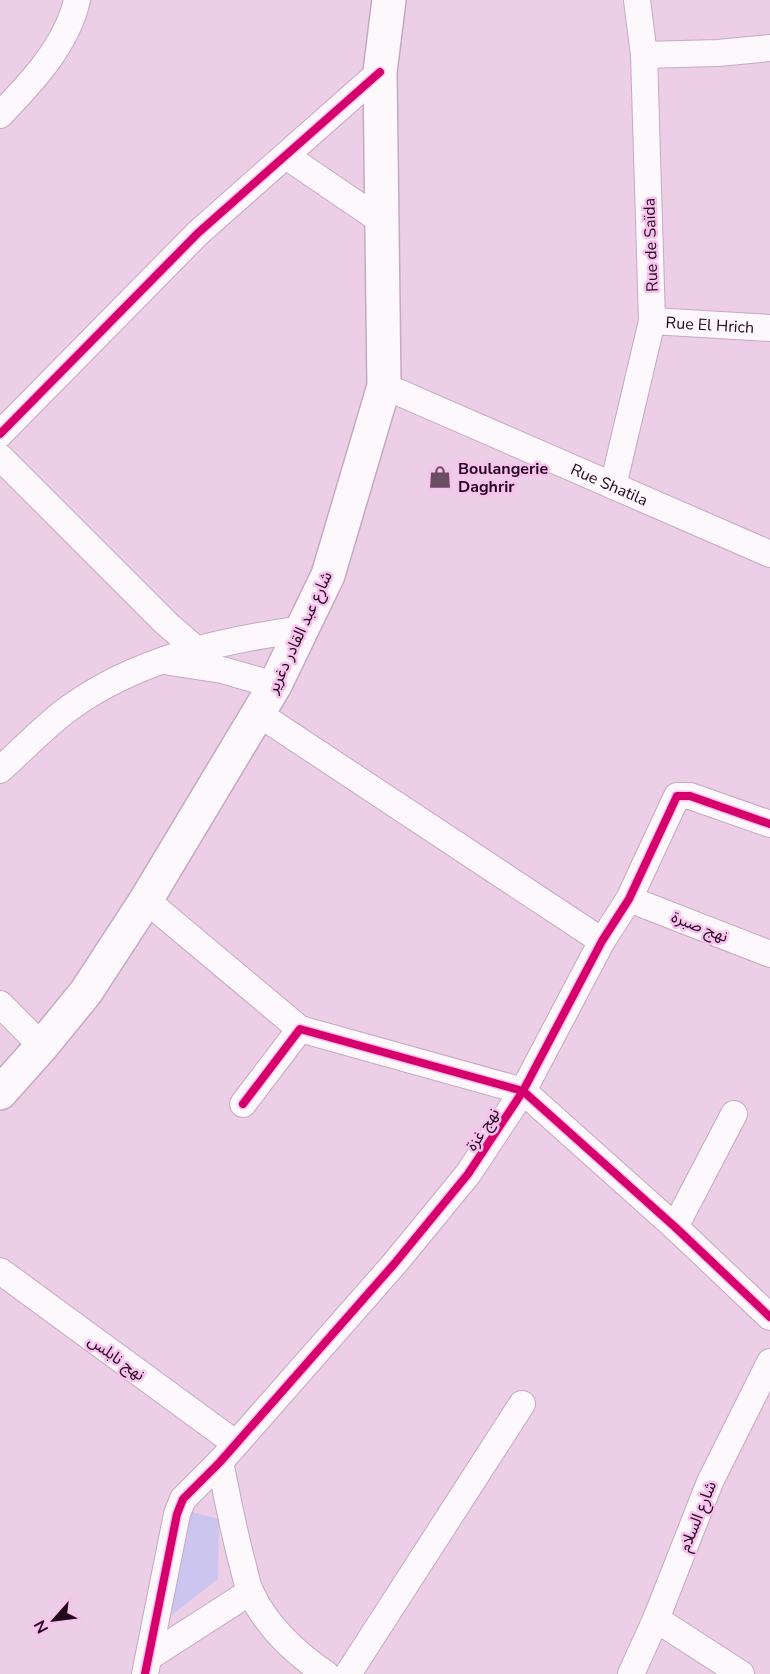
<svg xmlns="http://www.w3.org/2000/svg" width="770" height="1674" viewBox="0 0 770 1674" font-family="'Nunito Sans','Noto Sans Arabic',sans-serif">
  <rect width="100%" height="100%" fill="#eccee6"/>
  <polygon fill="#cbc5ef" points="192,1512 219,1519 218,1579 164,1621"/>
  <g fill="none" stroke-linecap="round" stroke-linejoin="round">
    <g stroke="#c5aabf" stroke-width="28">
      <g id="street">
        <polyline points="644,55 718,53 770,48"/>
        <path d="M0 115C31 83 67 45 77 0"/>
        <polyline points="286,156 383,222"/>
        <path id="s1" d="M652 321 770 328"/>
        <path id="s2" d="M384 386 770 554"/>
        <polyline points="0,434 198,233 380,72"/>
        <polyline points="0,457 167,624 197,650"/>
        <polyline points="613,486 652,321 644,55 637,0"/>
        <polyline points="170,662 222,670 275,685"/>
        <polyline points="259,714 602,941"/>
        <path d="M0 770C22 750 44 727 68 709 136 659 222 640 304 629"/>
        <polyline points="629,899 770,954"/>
        <polyline points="146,900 300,1029"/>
        <polyline points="0,1004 42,1046"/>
        <polyline points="243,1104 300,1029 523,1091 675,1227 770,1317"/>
        <polyline points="675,1227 734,1114"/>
        <polyline points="0,1271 235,1443"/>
        <path d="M220 1462C227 1495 233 1529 242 1562 245 1572 246 1583 251 1593 267 1627 295 1653 326 1674"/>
        <polyline points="656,1619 741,1674"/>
        <polyline points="149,1657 250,1592"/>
        <polyline points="145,1674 177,1514 183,1499 220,1462 395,1263 468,1174 523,1091 602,941 629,899 677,796 690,796 770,824"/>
        <polyline points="348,1674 522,1404"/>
        <polyline points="631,1674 656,1619 710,1482 770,1362"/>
      </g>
    </g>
    <g stroke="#c5aabf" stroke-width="36">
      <polyline id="secondary" points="0,1093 42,1046 86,992 146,900 275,685 328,575 384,386 380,72 389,0"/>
    </g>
    <use href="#street" stroke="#fcf8fb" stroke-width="26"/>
    <use href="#secondary" stroke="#fcf8fb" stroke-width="33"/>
    <g stroke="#f9c1ed" stroke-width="11">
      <g id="cycleway">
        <polyline points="0,434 198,233 380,72"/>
        <polyline points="243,1104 300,1029 523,1091 675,1227 770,1317"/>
        <polyline points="145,1674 177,1514 183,1499 220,1462 395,1263 468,1174 523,1091 602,941 629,899 677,796 690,796 770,824"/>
      </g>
    </g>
    <use href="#cycleway" stroke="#d6006c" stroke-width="8"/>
  </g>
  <defs>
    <g id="shop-bare" transform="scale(1.8)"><path d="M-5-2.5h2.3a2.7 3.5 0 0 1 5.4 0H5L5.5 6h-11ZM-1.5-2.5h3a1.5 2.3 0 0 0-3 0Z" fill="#684d63" stroke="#f9c1ed" stroke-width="2.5" paint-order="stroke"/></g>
  </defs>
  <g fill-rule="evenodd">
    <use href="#shop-bare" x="440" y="477"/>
  </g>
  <g text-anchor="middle" stroke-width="5" stroke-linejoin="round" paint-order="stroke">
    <g font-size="16" fill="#21081d" stroke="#f9c1ed">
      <text transform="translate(650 245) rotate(-92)" y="6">Rue de Saïda</text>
      <text dy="6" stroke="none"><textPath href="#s1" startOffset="58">Rue El Hrich</textPath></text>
      <text dy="6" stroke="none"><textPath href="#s2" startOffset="246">Rue Shatila</textPath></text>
      <text transform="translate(299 632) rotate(-65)" y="6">شارع عبد القادر دغرير</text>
      <text transform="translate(700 926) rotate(21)" y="6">نهج صبرة</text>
      <text transform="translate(482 1129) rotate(-57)" y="6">نهج غزة</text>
      <text transform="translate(117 1357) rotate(36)" y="6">نهج نابلس</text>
      <text transform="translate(697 1516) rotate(-68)" y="6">شارع السلام</text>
    </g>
    <g font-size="16" font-weight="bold" fill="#21081d" stroke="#f9c1ed" text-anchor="start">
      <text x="458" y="474">Boulangerie<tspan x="458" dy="18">Daghrir</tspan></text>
    </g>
  </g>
  <g transform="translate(54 1620) rotate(242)" stroke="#f9c1ed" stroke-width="4.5" paint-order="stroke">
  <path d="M0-4.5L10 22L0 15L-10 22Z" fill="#21081d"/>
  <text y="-9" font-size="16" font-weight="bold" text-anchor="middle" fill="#21081d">N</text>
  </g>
</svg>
